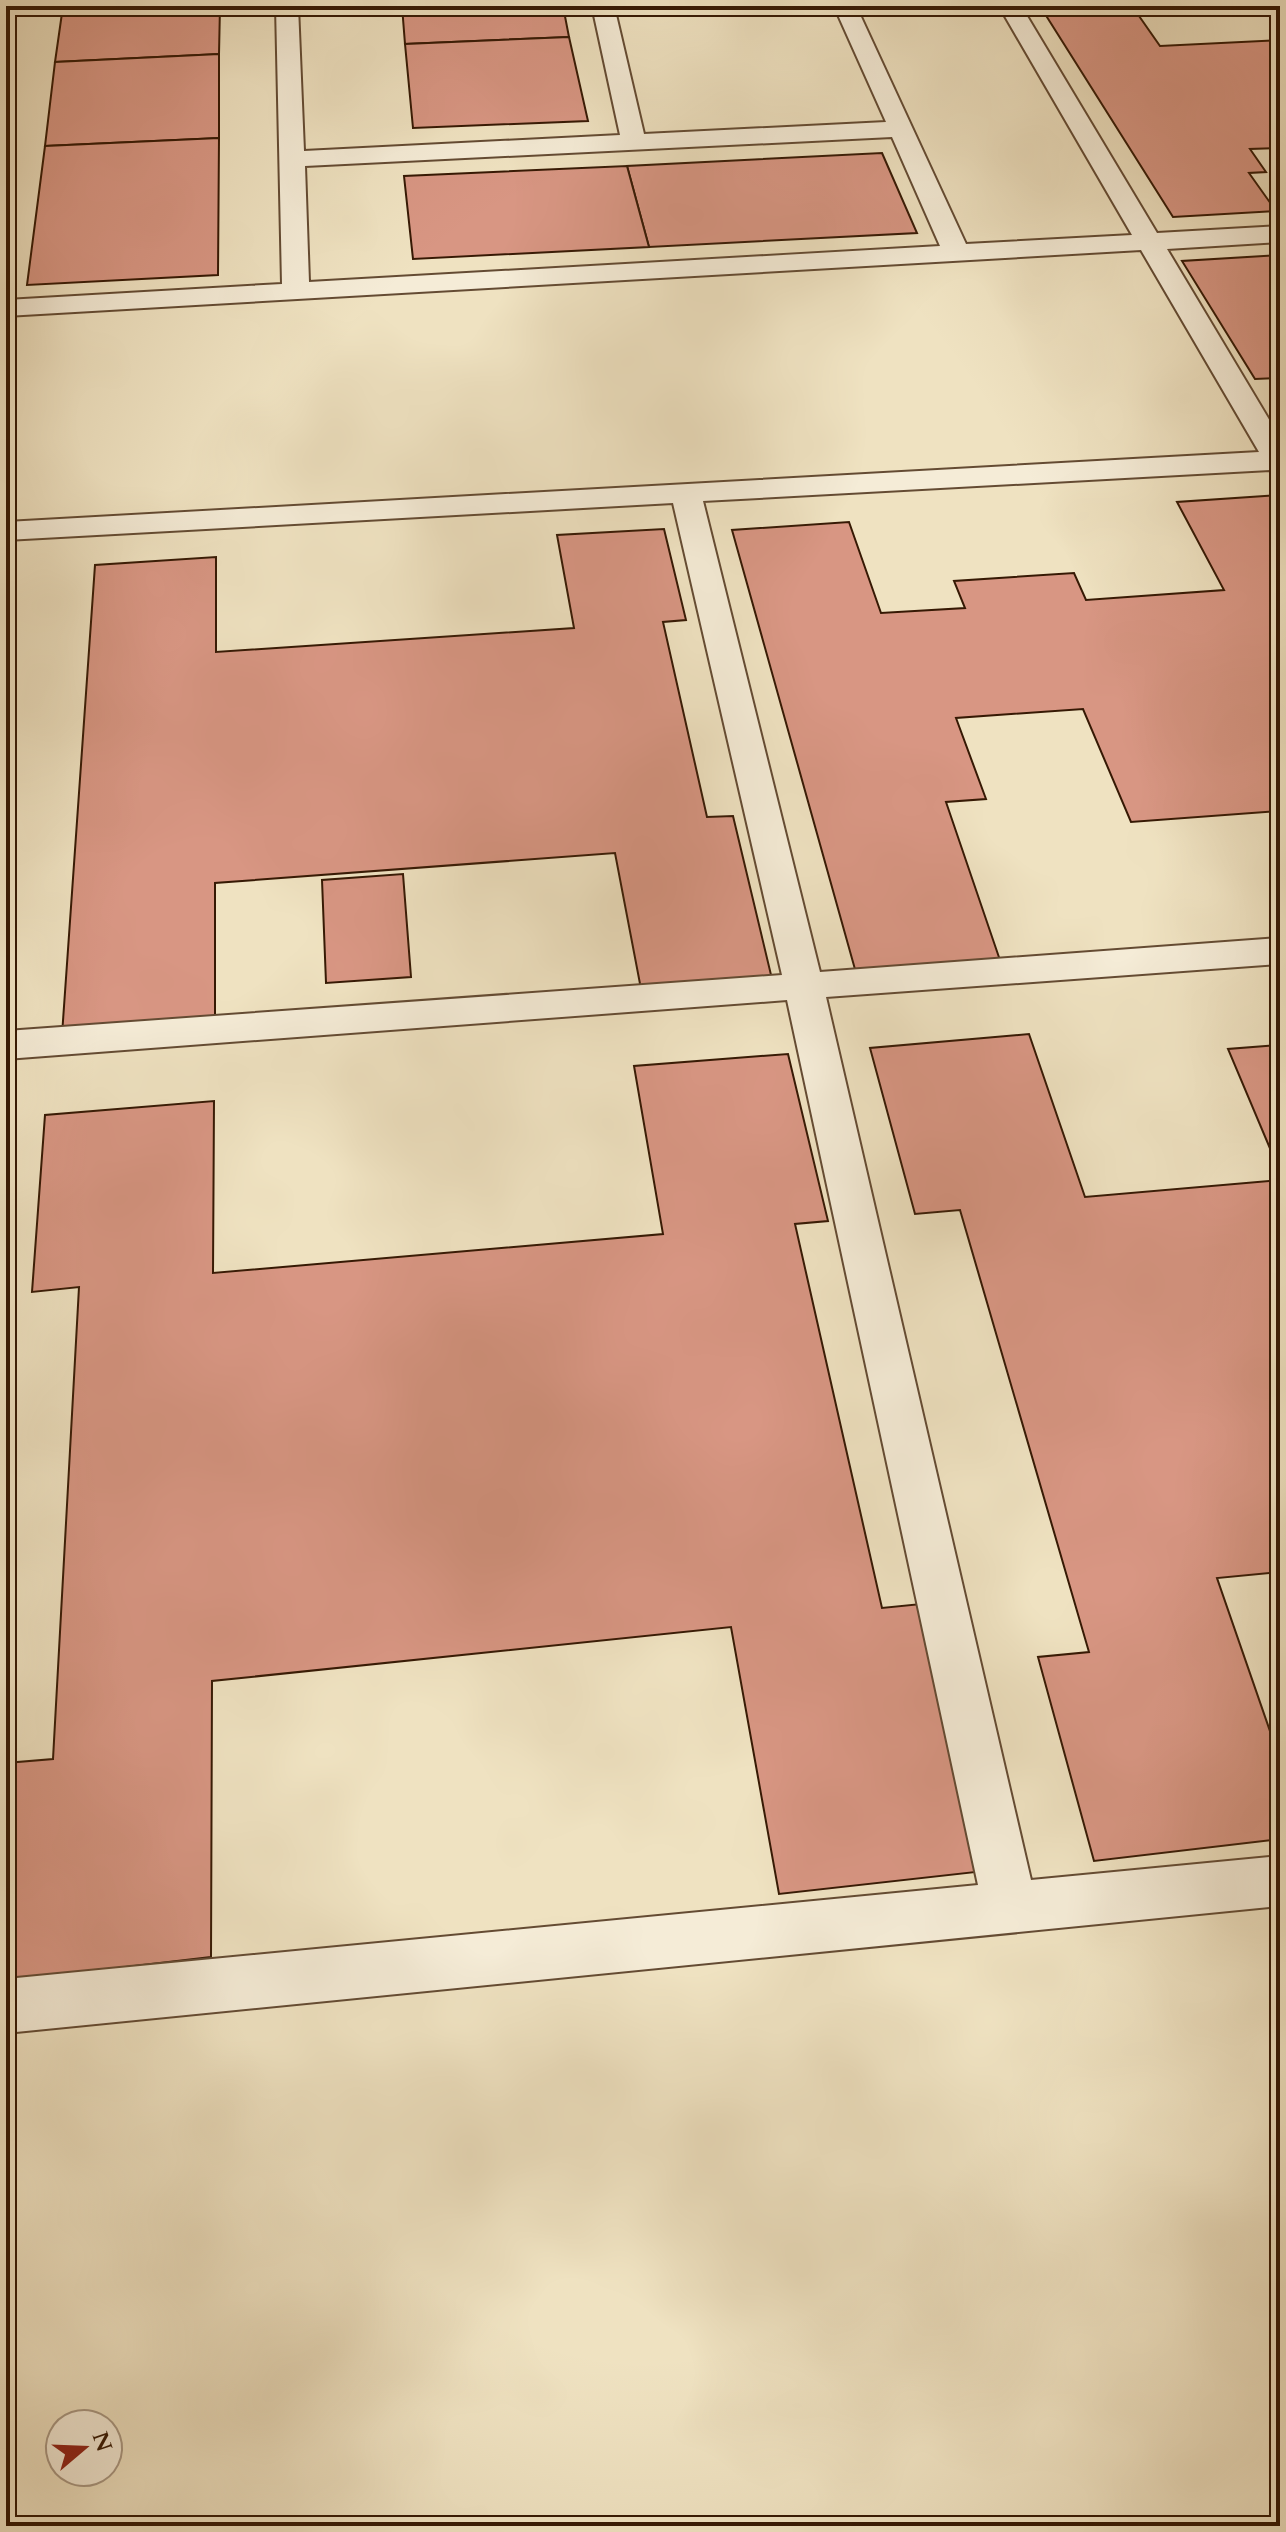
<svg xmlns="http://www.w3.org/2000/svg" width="1286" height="2532" viewBox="0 0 1286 2532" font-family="Cardo,serif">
  <rect width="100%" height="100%" fill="#efe2c1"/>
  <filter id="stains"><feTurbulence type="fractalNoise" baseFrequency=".0025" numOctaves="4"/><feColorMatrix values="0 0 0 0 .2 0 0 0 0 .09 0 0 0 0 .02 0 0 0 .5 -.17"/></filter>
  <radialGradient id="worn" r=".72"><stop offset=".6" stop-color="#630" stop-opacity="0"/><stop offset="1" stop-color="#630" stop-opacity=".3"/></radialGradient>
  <g fill="#d89683" stroke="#361904" stroke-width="2">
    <polygon points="63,6 220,6 219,54 55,62"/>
    <polygon points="402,6 563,6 569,37 405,44"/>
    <polygon points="1040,6 1132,6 1160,46 1280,40 1280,148 1250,149 1266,172 1249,173 1276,211 1173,217"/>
    <polygon points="569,37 588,121 413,128 405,44"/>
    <polygon points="219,54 219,138 45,146 55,62"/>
    <polygon points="219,138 218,275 27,285 45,146"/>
    <polygon points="882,153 917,233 649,247 627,166"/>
    <polygon points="627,166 649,247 413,259 404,176"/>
    <polygon points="1280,255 1280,378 1255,379 1182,261"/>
    <polygon points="1279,495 1280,811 1131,822 1083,709 956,718 986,799 946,802 1003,969 858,980 732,530 849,522 881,613 965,608 954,581 1074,573 1086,600 1224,590 1177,502"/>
    <polygon points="664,529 686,620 663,622 707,817 733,816 772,979 641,989 615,853 215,883 215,1023 62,1035 95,565 216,557 216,652 574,628 557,535"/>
    <polygon points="403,874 411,977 326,983 322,880"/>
    <polygon points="1029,1034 1085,1197 1280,1180 1280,1572 1217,1578 1280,1760 1280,1839 1094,1861 1038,1657 1089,1652 960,1210 915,1214 870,1048"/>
    <polygon points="1280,1045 1280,1172 1228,1049"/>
    <polygon points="788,1054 828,1221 795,1224 882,1608 921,1604 985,1871 779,1894 731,1627 212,1681 211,1957 6,1981 6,1763 53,1759 79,1287 32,1292 45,1115 214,1101 213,1273 663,1234 634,1066"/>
  </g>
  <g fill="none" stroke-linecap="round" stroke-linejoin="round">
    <g stroke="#644b33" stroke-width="4">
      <g id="street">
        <polygon points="6,6 18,6 14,17 6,19"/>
        <path d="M276 6H298L304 151 620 135 592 6H614L644 134 886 122 834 6H856L966 244 1132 235 999 6H1021L1157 233 1280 226V242L1167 249 1280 438V472L1270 470 703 501 820 972 1280 938V964L826 997 1031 1880 1280 1856V1906L6 2033V1979L978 1885 787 1000 6 1059V1031L782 975 673 503 6 540V522L1259 452 1141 250 6 316V300L282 284ZM892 137 940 246 309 282 305 166Z"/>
      </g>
    </g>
    <use href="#street" fill="#f5ecd7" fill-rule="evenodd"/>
  </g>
  <rect width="1286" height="2532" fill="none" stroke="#efe2c1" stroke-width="32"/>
  <rect x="8" y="8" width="1270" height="2516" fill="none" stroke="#361904" stroke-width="4"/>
  <rect x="16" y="16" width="1254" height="2500" fill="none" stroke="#361904" stroke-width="2"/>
  <g transform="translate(84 2448) rotate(71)"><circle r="38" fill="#f5ecd7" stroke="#a99883" stroke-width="2"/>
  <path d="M0-6L14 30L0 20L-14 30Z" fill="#8f2418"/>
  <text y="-12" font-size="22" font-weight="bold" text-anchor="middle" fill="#361904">N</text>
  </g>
  <rect width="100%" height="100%" filter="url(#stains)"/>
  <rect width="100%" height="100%" fill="url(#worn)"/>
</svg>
